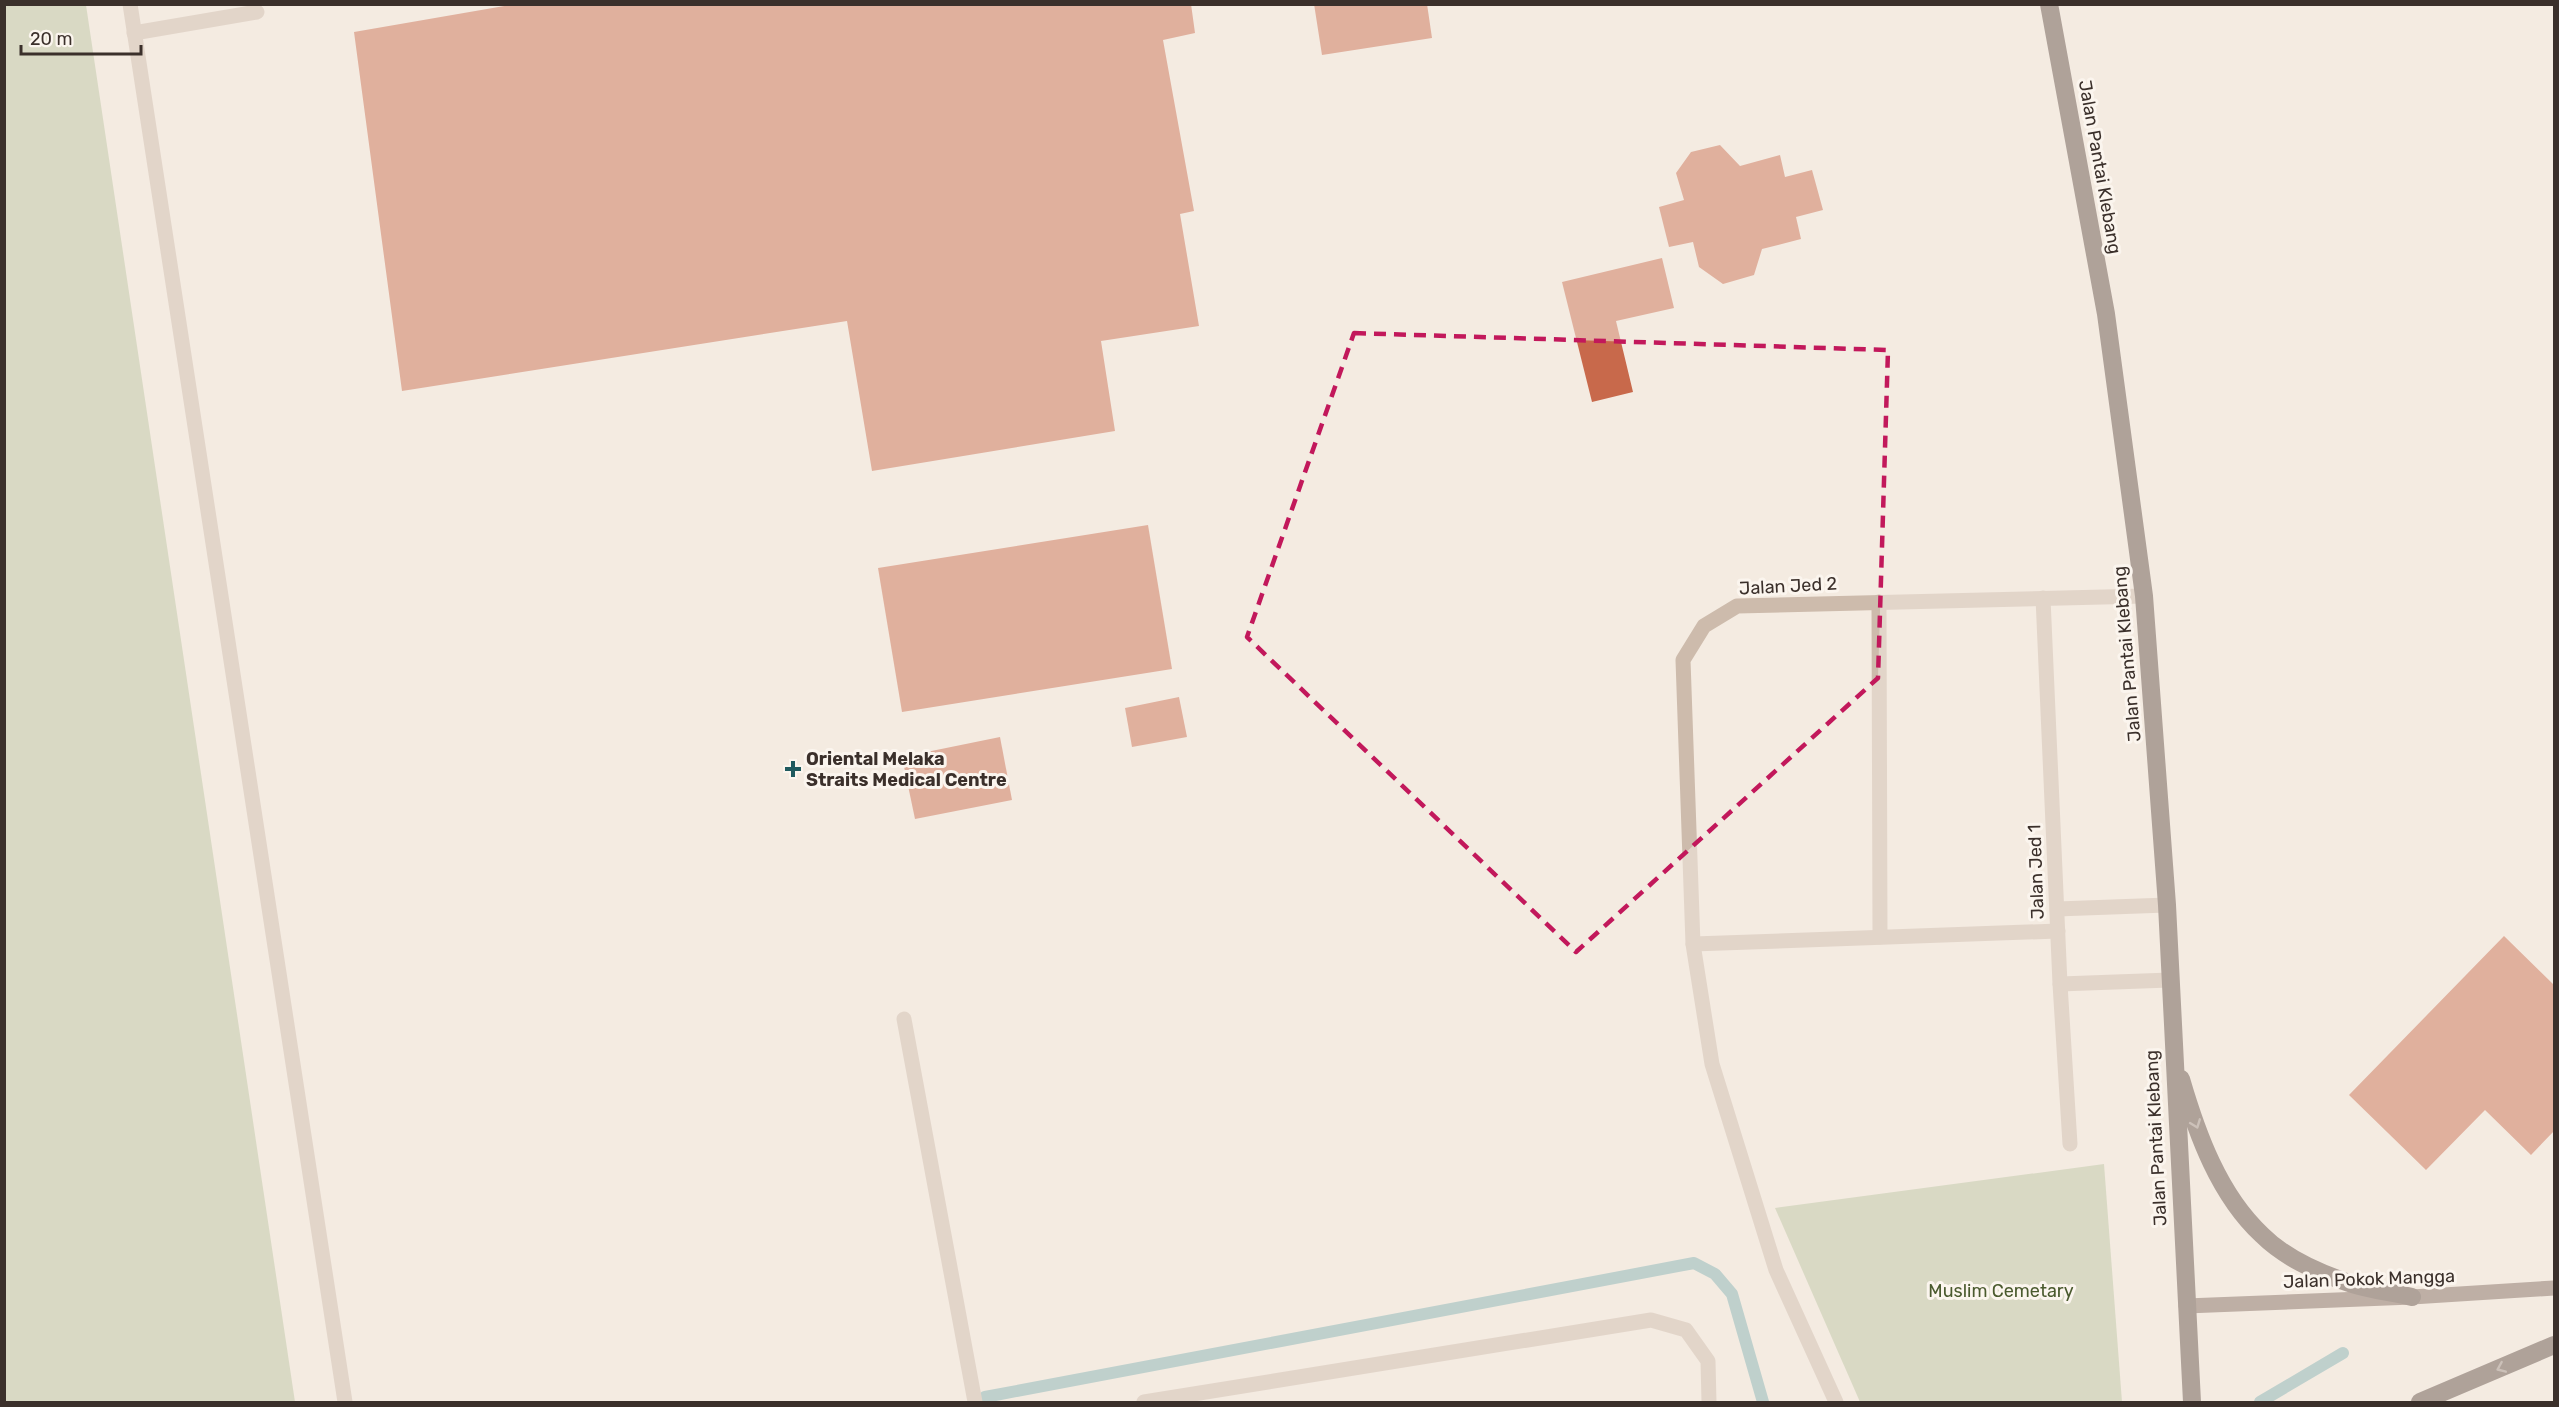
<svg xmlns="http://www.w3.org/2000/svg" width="2559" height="1407" viewBox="0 0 2559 1407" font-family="Rubik,sans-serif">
  <rect width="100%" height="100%" fill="#f4ebe1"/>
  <g fill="#b8c4a0">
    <polygon points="5,4 86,5 295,1402 5,1402"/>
    <polygon points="2104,1164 2122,1402 1860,1402 1775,1208"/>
  </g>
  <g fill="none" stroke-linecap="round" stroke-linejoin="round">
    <g stroke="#7fb0b2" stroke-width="12">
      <polyline points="985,1397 1694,1263 1715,1274 1732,1294 1763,1402"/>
      <polyline points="2260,1402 2343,1353"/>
    </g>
  </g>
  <g fill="#c8694b">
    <polygon points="516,4 1191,4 1195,33 1163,40 1194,211 1180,214 1199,326 1101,341 1115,431 872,471 847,321 402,391 354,32"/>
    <polygon points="1314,4 1427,4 1432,38 1322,55"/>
    <polygon points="1720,145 1740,166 1780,155 1785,177 1812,170 1823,210 1796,217 1801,239 1762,249 1754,275 1723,284 1699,267 1693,242 1669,247 1659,207 1684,200 1676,173 1691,152"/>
    <polygon points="1662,258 1674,308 1616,321 1633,392 1592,402 1562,282"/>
    <polygon points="1148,525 1172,669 902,712 878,568"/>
    <polygon points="1179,697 1187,737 1132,747 1125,708"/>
    <polygon points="1000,737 1012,800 915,819 902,757"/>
    <polygon points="2504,936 2554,985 2554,1131 2531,1155 2485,1110 2426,1170 2349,1095"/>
  </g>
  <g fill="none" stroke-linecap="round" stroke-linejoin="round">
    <g stroke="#cdbbac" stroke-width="15">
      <polyline points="130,4 345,1402"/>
      <polyline points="134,33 257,12"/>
      <polyline points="2043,598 2060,984 2070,1144"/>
      <polyline points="1879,602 1880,937"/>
      <polyline points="2057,909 2167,905"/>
      <polyline points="1693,944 2058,931"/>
      <polyline points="2060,984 2170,980"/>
      <polyline points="904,1019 975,1402"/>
      <polyline points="1144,1402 1651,1320 1686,1330 1708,1361 1709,1402"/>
      <polyline points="1836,1402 1776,1270 1712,1064 1693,944 1683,660 1704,626 1737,606 2144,596"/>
    </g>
    <polyline stroke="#7d675c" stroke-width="15" points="2186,1306 2412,1297 2554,1288"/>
    <g stroke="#5c4a42" stroke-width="18">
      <polyline points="2049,4 2106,314 2144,596 2167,905 2192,1402"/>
      <path d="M2181 1079C2197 1134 2219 1195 2262 1235 2285 1258 2319 1273 2349 1283 2369 1290 2391 1292 2412 1297"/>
      <polyline points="2420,1402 2554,1345"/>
    </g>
  </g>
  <defs><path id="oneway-chevron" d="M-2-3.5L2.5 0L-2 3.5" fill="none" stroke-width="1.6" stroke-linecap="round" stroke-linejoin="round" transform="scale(1.5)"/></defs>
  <g stroke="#9c8e87">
    <use href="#oneway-chevron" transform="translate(2196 1124) rotate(69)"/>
    <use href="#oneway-chevron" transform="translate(2501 1368) rotate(157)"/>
  </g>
  <path d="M0 0H2559V1407H0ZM1354 333 1888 350 1878 678 1576 952 1247 637Z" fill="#f4ebe1" fill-opacity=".55" fill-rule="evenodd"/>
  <path fill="none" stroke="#c2185b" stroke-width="4.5" stroke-dasharray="12 8" stroke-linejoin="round" d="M1354 333 1888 350 1878 678 1576 952 1247 637Z"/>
  <path fill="#1f5a5e" stroke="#fbf5ee" stroke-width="2" d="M790 760h6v6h6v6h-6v6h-6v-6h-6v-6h6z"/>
  <g text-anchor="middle" stroke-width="6" stroke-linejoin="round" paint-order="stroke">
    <g font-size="18" fill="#3b302b" stroke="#fbf5ee">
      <text transform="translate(2100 167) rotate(80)" y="6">Jalan Pantai Klebang</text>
      <text transform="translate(1788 586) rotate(-3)" y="6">Jalan Jed 2</text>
      <text transform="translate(2127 654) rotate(-95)" y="6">Jalan Pantai Klebang</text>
      <text transform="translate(2036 872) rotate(-92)" y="6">Jalan Jed 1</text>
      <text transform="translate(2156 1138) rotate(-93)" y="6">Jalan Pantai Klebang</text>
      <text transform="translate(2369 1279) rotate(-2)" y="6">Jalan Pokok Mangga</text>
    </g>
    <g font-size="18" font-weight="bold" fill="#3b302b" stroke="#fbf5ee" text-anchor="start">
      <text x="806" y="765">Oriental Melaka<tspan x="806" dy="21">Straits Medical Centre</tspan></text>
    </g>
    <g font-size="18" fill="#4a5a2e" stroke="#fbf5ee">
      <text x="2001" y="1297">Muslim Cemetary</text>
    </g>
  </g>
  <rect width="2559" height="1407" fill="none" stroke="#3b302b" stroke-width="12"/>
  <path d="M21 45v9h120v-9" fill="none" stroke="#3b302b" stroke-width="3"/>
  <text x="30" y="45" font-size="18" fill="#3b302b" stroke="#fbf5ee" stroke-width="4.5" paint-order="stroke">20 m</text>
</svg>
